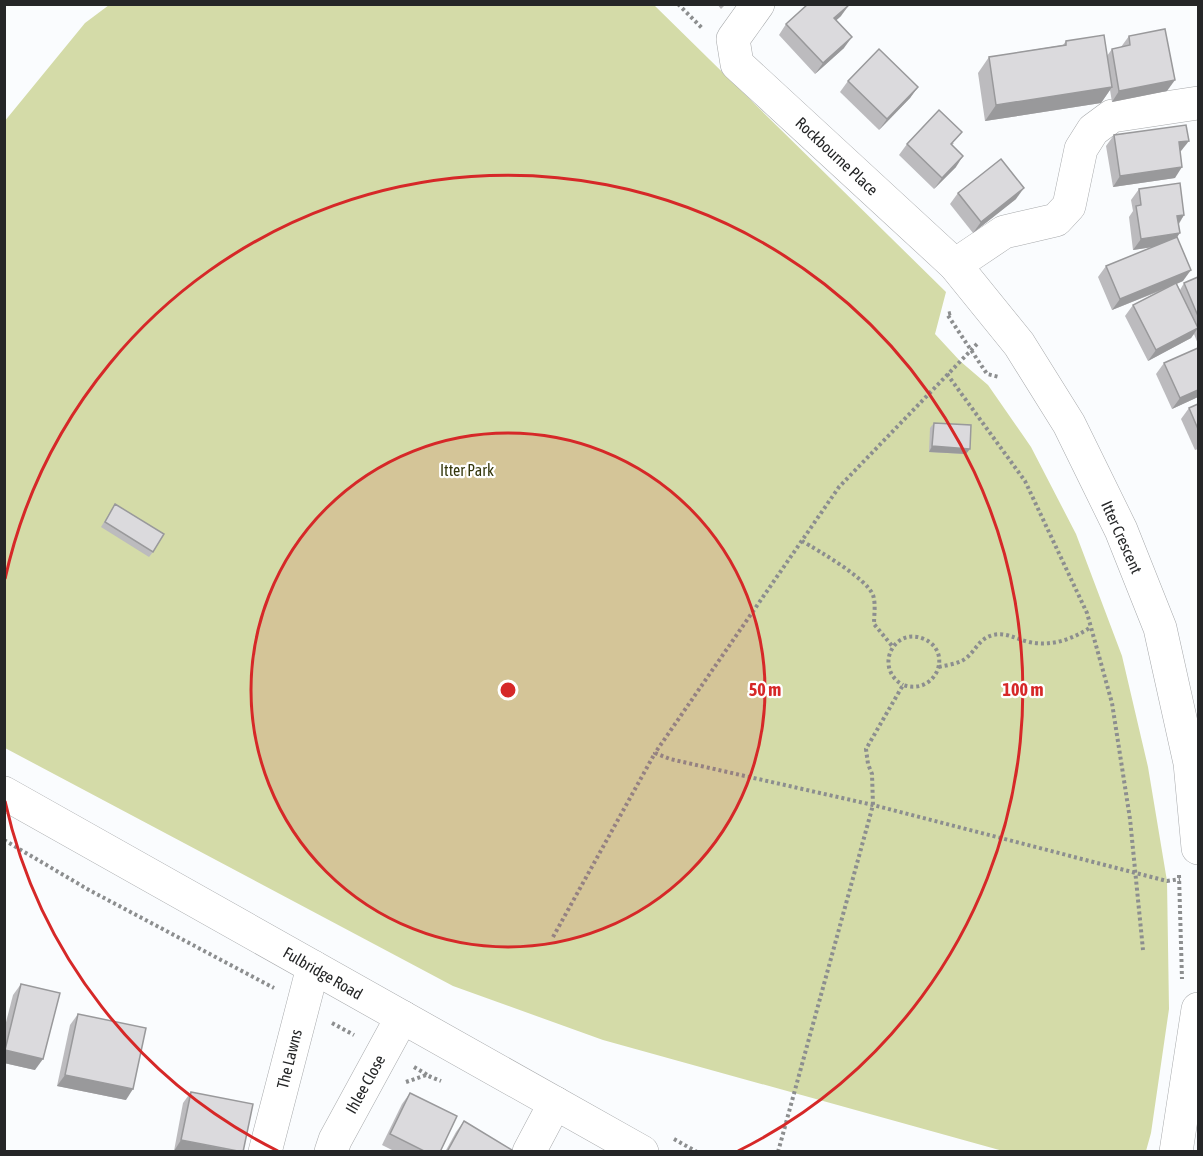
<svg xmlns="http://www.w3.org/2000/svg" width="1203" height="1156" viewBox="0 0 1203 1156" font-family="'Asap Condensed',sans-serif">
  <rect width="100%" height="100%" fill="#fafcfe"/>
  <polygon fill="#d4dba8" points="109,5 654,5 946,292 935,334 960,361 988,385 1031,447 1076,534 1122,656 1148,767 1167,881 1169,1009 1151,1133 1146,1151 1003,1151 603,1040 453,986 5,748 4,122 85,23"/>
  <g fill="none" stroke-linecap="round" stroke-linejoin="round">
    <g stroke="#a7a9ab" stroke-width="34">
      <g id="minor">
        <polyline points="758,4 733,39 737,64 955,265 1019,344 1069,424 1121,530 1160,628 1190,763 1198,848"/>
        <polyline points="955,265 1004,232 1056,220 1069,206 1081,149 1093,130 1112,116 1198,103"/>
        <polyline points="4,793 642,1152"/>
        <polyline points="265,1152 313,967"/>
        <polyline points="331,1152 335,1140 402,1017"/>
        <polyline points="529,1152 555,1103"/>
        <polyline points="1176,1152 1198,1009"/>
      </g>
    </g>
    <g stroke="#8c8e8f" stroke-width="4" stroke-dasharray="3 3" stroke-linecap="butt">
      <polyline points="678,4 703,29"/>
      <polyline points="951,313 947,314 987,374 999,377"/>
      <polyline points="977,344 839,487 655,753 670,759 873,805 1167,881 1180,879"/>
      <polyline points="947,374 1025,481 1087,613 1112,703 1130,819 1143,950"/>
      <path d="M802 541C819 551 866 578 873 595 876 604 874 615 874 624L893 647"/>
      <path d="M939 667C947 665 958 664 965 659 976 651 978 639 993 635 1006 632 1016 639 1029 642 1051 647 1073 639 1091 627"/>
      <polyline points="4,840 89,890 274,988"/>
      <polyline points="1179,875 1182,979"/>
      <polyline points="553,937 655,753"/>
      <polyline points="332,1023 354,1035"/>
      <polyline points="414,1067 431,1077"/>
      <polyline points="406,1082 426,1075 441,1081"/>
      <polyline points="674,1139 697,1152"/>
      <path d="M778 1152 873 805 872 774 868 764 866 749 903 685C936 696 954 652 924 639 894 626 873 668 903 685"/>
    </g>
    <use href="#minor" stroke="#fff" stroke-width="33"/>
  </g>
  <g fill="#bcbbbe">
    <polygon points="717,4 726,4 721,9"/>
    <polygon points="841,16 836,20 844,48 815,74 779,35 786,24"/>
    <polygon points="1129,36 1167,91 1112,102 1110,90 1101,103 985,121 978,73 989,57 1063,45 1066,41 1107,56 1112,49 1121,47"/>
    <polygon points="848,81 918,87 910,98 879,130 840,92"/>
    <polygon points="1114,135 1181,151 1180,152 1175,178 1113,187 1106,146"/>
    <polygon points="954,143 952,145 956,167 934,189 899,155 907,144"/>
    <polygon points="1139,189 1184,215 1179,224 1177,237 1183,281 1177,284 1180,290 1184,283 1198,277 1198,344 1194,334 1191,338 1148,361 1125,316 1133,305 1165,289 1112,310 1098,277 1106,266 1153,247 1133,250 1129,217 1133,211 1131,200"/>
    <polygon points="958,193 1016,199 973,233 950,204"/>
    <polygon points="1198,348 1198,397 1172,409 1156,374 1164,363"/>
    <polygon points="1198,404 1198,449 1195,450 1181,419 1189,408"/>
    <polygon points="934,423 966,454 929,452 930,428"/>
    <polygon points="112,509 153,552 149,557 101,527"/>
    <polygon points="21,984 35,1070 4,1063 4,1030 13,995"/>
    <polygon points="78,1014 126,1100 57,1086 70,1025"/>
    <polygon points="191,1092 243,1152 174,1151 183,1103"/>
    <polygon points="410,1093 440,1152 396,1152 382,1145 402,1104"/>
    <polygon points="464,1121 511,1152 445,1152 456,1132"/>
  </g>
  <g fill="#99999b">
    <polygon points="849,5 841,16 827,29 834,18"/>
    <polygon points="852,37 844,48 815,74 823,63"/>
    <polygon points="1175,80 1167,91 1112,102 1119,91"/>
    <polygon points="918,87 910,98 879,130 887,119"/>
    <polygon points="1112,87 1101,103 985,121 996,105"/>
    <polygon points="1189,141 1181,151 1171,153 1179,142"/>
    <polygon points="963,156 956,167 934,189 942,178"/>
    <polygon points="1182,167 1175,178 1113,187 1120,176"/>
    <polygon points="1024,188 1016,199 973,233 981,222"/>
    <polygon points="1184,215 1177,226 1177,216"/>
    <polygon points="1180,233 1172,244 1133,250 1141,239"/>
    <polygon points="1191,270 1183,281 1112,310 1120,299"/>
    <polygon points="1198,328 1191,338 1148,361 1156,350"/>
    <polygon points="1198,390 1198,397 1172,409 1180,398"/>
    <polygon points="932,446 970,449 966,454 929,452"/>
    <polygon points="4,1050 43,1059 35,1070 4,1063"/>
    <polygon points="65,1075 133,1089 126,1100 57,1086"/>
    <polygon points="181,1140 239,1152 174,1151"/>
  </g>
  <g fill="#dbdadd" stroke="#99999b" stroke-width="1.5">
    <polygon points="808,4 849,5 834,18 852,37 823,63 786,24"/>
    <polygon points="1165,29 1175,80 1119,91 1112,49 1130,45 1129,36"/>
    <polygon points="1104,35 1112,87 996,105 989,57 1066,45 1066,41"/>
    <polygon points="879,49 918,87 887,119 848,81"/>
    <polygon points="939,110 962,132 951,144 963,156 942,178 907,144"/>
    <polygon points="1186,125 1189,141 1179,142 1182,167 1120,176 1114,135"/>
    <polygon points="1001,159 1024,188 981,222 958,193"/>
    <polygon points="1180,183 1184,215 1177,216 1180,233 1141,239 1136,206 1141,205 1139,189"/>
    <polygon points="1177,237 1191,270 1120,299 1106,266"/>
    <polygon points="1198,277 1198,316 1184,283"/>
    <polygon points="1176,283 1198,328 1156,350 1133,305"/>
    <polygon points="1198,348 1198,390 1180,398 1164,363"/>
    <polygon points="1198,404 1198,429 1189,408"/>
    <polygon points="934,423 971,425 970,449 932,446"/>
    <polygon points="115,504 164,534 153,552 105,522"/>
    <polygon points="21,984 60,993 43,1059 5,1050"/>
    <polygon points="78,1014 146,1028 133,1089 65,1075"/>
    <polygon points="191,1092 253,1104 243,1152 181,1140"/>
    <polygon points="410,1093 457,1116 440,1152 426,1152 390,1134"/>
    <polygon points="464,1121 512,1150 511,1152 447,1152"/>
  </g>
  <circle cx="508" cy="690" r="257" fill="#d62828" fill-opacity=".12"/>
  <g fill="none" stroke="#d62828" stroke-width="3">
    <circle cx="508" cy="690" r="257"/>
    <path d="M278 1151A515 515 0 0 1 5 801M5 579A515 515 0 1 1 738 1151"/>
  </g>
  <g text-anchor="middle" stroke-width="4.5" stroke-linejoin="round" paint-order="stroke">
    <g font-size="16" fill="#252627" stroke="#fff">
      <text transform="translate(837 156) rotate(43)" y="6">Rockbourne Place</text>
      <text transform="translate(1122 537) rotate(66)" y="6">Itter Crescent</text>
      <text transform="translate(323 973) rotate(30)" y="6">Fulbridge Road</text>
      <text transform="translate(289 1059) rotate(-76)" y="6">The Lawns</text>
      <text transform="translate(365 1084) rotate(-61)" y="6">Ihlee Close</text>
    </g>
    <g font-size="16" fill="#34370c" stroke="#fff">
      <text x="467" y="476">Itter Park</text>
    </g>
  </g>
  <circle cx="508" cy="690" r="9" fill="#d62828" stroke="#fff" stroke-width="3"/>
  <g font-size="18" text-anchor="middle" font-weight="bold" fill="#d62828" stroke="#fff" stroke-width="4.5" stroke-linejoin="round" paint-order="stroke">
    <text x="765" y="696">50 m</text>
    <text x="1023" y="696">100 m</text>
  </g>
  <rect width="1203" height="1156" fill="none" stroke="#252627" stroke-width="12"/>
</svg>
